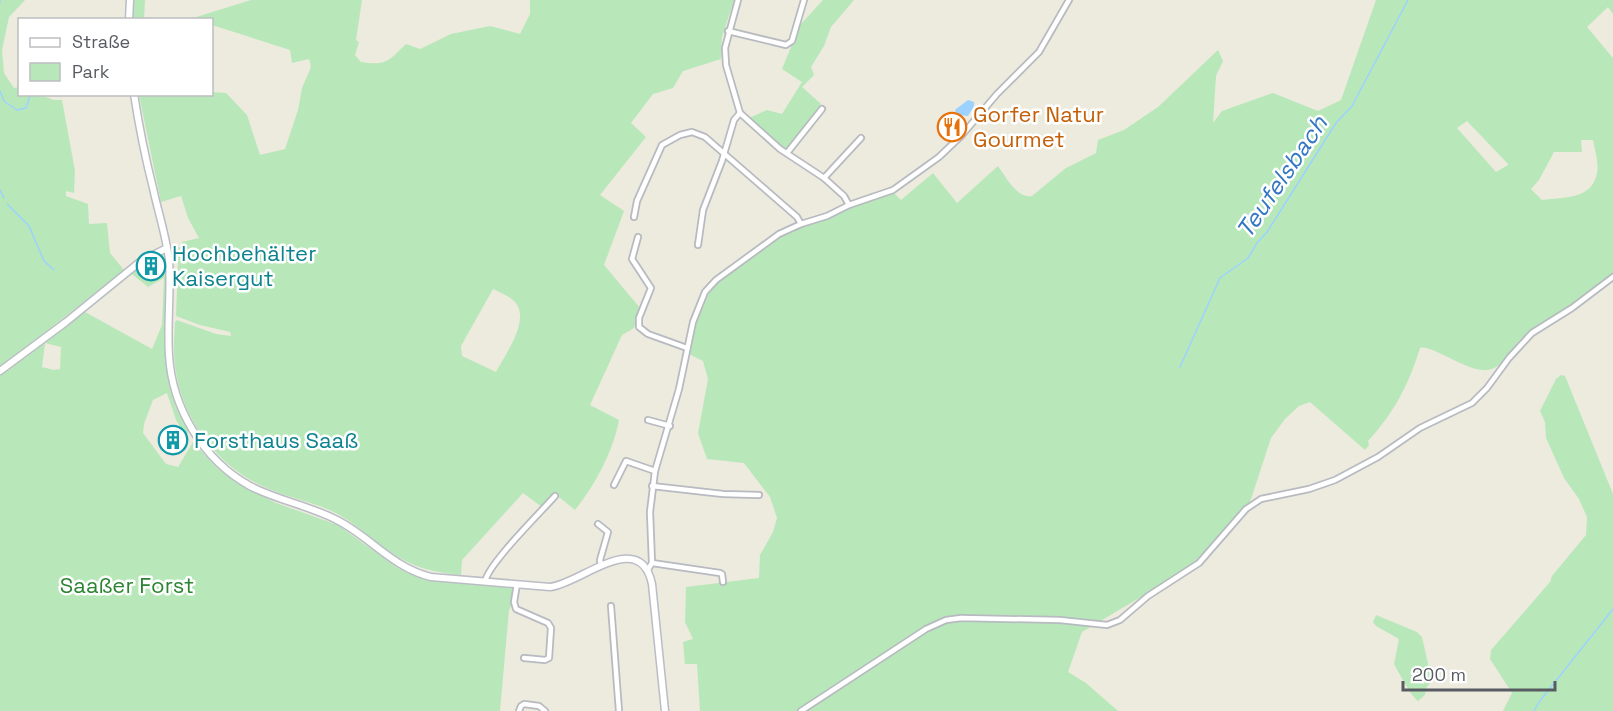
<svg xmlns="http://www.w3.org/2000/svg" width="1613" height="711" viewBox="0 0 1613 711" font-family="'Space Grotesk',sans-serif">
  <rect width="100%" height="100%" fill="#edeade"/>
  <g fill="#b8e8b9" fill-rule="evenodd">
    <polygon points="0,0 25,0 9,17 2,50 4,73 14,88 19,87 20,94 40,95 54,100 62,100 75,171 74,193 66,191 66,196 88,204 89,224 107,223 110,253 124,270 0,368"/>
    <polygon points="126,0 145,0 144,19 125,20"/>
    <path d="M251 0H362L356 40 359 42 355 55 361 62C387 66 388 61 406 44L420 49 451 34 490 26 520 34 530 14V0H734L722 37 721 59 683 71 673 88 653 94 631 123 646 137 600 195 624 211 604 265 640 308 634 328 622 335 590 405 619 420C613 452 595 485 575 510L554 493 542 507 523 493 462 560 461 575C444 573 428 571 412 564 384 552 363 528 336 513 312 501 284 497 260 485 216 464 183 419 176 372 173 355 174 338 175 322L177 320 216 334 231 336 230 332 200 325 176 316 178 264 174 250 181 246 182 242 199 238 188 218 181 196 161 202 139 95 212 94V92L226 93 247 115 260 155 285 149 298 110 302 88 309 72 311 66 309 59 292 63 290 50 212 25V20L190 19ZM493 289C499 292 509 296 514 301 532 318 505 355 496 372L462 356 461 346Z"/>
    <polygon points="823,0 854,0 831,27 824,46 811,67 814,75 802,87 821,104 787,148 784,149 749,118 767,110 782,114 802,82 782,69 800,25"/>
    <path d="M1376 0H1613V14L1608 7 1587 27 1613 58V273C1600 284 1587 296 1573 305 1555 316 1535 326 1520 340 1508 352 1502 372 1482 370 1464 369 1429 344 1420 348 1409 384 1394 413 1368 441L1369 445 1365 450 1310 402 1299 406 1285 419 1271 438 1250 502 1188 569 1082 632 1068 672 1086 683 1118 711H805L908 644 907 640 799 711H700L697 664H685L683 642 693 639 685 622 686 587 759 578 760 555 773 532 777 518 770 497 744 463 707 459 698 433 708 379 703 361 689 354C693 330 701 303 716 283L781 235 794 228 836 214 858 203 893 192 901 200 933 173 957 203 998 166C1006 177 1017 199 1032 196L1066 168 1096 153 1098 140 1124 130 1158 107 1218 50 1223 61 1216 76 1213 123 1222 111 1273 93 1318 111 1341 100ZM1467 121 1508 164V165L1496 172 1457 128ZM1581 140H1593C1595 150 1599 164 1597 173 1592 200 1564 197 1542 200L1531 189 1539 180 1554 152H1582Z"/>
    <path d="M154 255H163L165 258V290L167 300V370L169 385 176 407 189 432 185 435 176 420 167 393 153 400 144 424 143 433 166 464 178 467 193 442 217 468 234 481 276 503 338 525 396 567 407 573 434 581 513 588 512 604 509 610 500 711H0V375L45 343 143 261ZM132 274 148 287 164 278 162 325 152 349 85 312ZM45 343 61 347 60 369 54 370 42 367Z"/>
    <polygon points="1561,375 1565,376 1613,494 1613,711 1503,711 1512,693 1490,659 1491,650 1550,582 1552,576 1586,535 1587,517 1579,499 1564,478 1546,438 1545,422 1540,411 1556,379"/>
    <path d="M1376 615 1417 632 1422 637 1432 681 1426 688 1425 695 1418 701C1411 696 1399 673 1394 664L1399 639 1376 626 1373 622Z"/>
  </g>
  <polygon fill="#9cd2ff" points="968,100 974,102 974,106 968,116 959,115 955,111 956,109"/>
  <g fill="none" stroke-linecap="round" stroke-linejoin="round">
    <g stroke="#9cd2ff" stroke-width="1.5">
      <polyline points="0,1 0,3"/>
      <polyline points="0,91 4,101 17,110 26,108 30,96"/>
      <polyline points="0,190 4,198"/>
      <polyline points="7,204 29,226 44,261 54,270"/>
      <polyline points="1180,367 1220,278 1248,258 1257,243 1267,232 1336,123 1352,106 1408,0"/>
      <polyline points="1534,711 1539,702 1613,609"/>
    </g>
    <g stroke="#b7bac0" stroke-width="8">
      <g id="street">
        <polyline points="738,0 725,48 726,65 740,113 780,149 824,178 844,196 849,205"/>
        <polyline points="728,31 786,45 792,41 804,0"/>
        <polyline points="787,153 822,109"/>
        <polyline points="824,178 861,138"/>
        <polyline points="634,217 637,201 662,145 680,135 692,132 705,137 797,217 801,224"/>
        <polyline points="638,237 632,259 651,288 639,318 639,327 648,334 687,348"/>
        <polyline points="698,245 703,210 722,161 734,120 740,113"/>
        <polyline points="648,420 670,426"/>
        <polyline points="614,485 626,461 655,471"/>
        <polyline points="652,486 723,494 759,495"/>
        <polyline points="598,524 608,532 600,560 601,565"/>
        <polyline points="652,563 720,573 722,574 723,582"/>
        <polyline points="647,571 652,563 650,512 655,471 679,389 693,322 705,292 716,280 779,234 801,224 827,216 849,205 893,190 939,157 962,135 997,94 1039,52 1069,0"/>
        <path d="M485 582C487 565 541 512 555 496"/>
        <polyline points="517,584 514,602 516,609 548,623 551,628 549,658 545,660 524,658"/>
        <polyline points="611,606 619,711"/>
        <polyline points="519,711 521,706 524,704 539,706 545,711"/>
        <polyline points="801,711 926,629 946,620 961,618 1060,620 1107,625 1120,620 1148,596 1199,563 1246,509 1261,499 1309,489 1335,480 1378,457 1420,428 1472,403 1487,388 1509,358 1532,333 1572,308 1613,277"/>
      </g>
    </g>
    <g stroke="#babdc5" stroke-width="9">
      <g id="secondary">
        <polyline points="129,20 130,0"/>
        <path d="M134 94C139 126 145 157 153 188 158 212 166 235 169 260 171 292 167 324 169 355 172 408 203 460 250 486 277 500 307 505 335 519 370 536 391 567 431 577L550 587C580 584 640 527 652 584L665 711"/>
        <polyline points="0,371 66,322 141,261 167,248"/>
      </g>
    </g>
    <use href="#street" stroke="#fff" stroke-width="4.5"/>
    <use href="#secondary" stroke="#fff" stroke-width="6"/>
  </g>
  <defs>
    <g id="restaurant-ring" transform="scale(1.5)"><circle r="9.5" fill="#fff" stroke="#e8710a" stroke-width="1.5"/><path d="M-5-6h1v4h1v-4h1v4h1v-4h1v5L-1.5 .5V6h-2V.5L-5-1ZM5-6V6H3V1.5H1.5Q1.5-4 5-6Z" fill="#e8710a"/></g>
    <g id="building-ring" transform="scale(1.5)"><circle r="9.5" fill="#fff" stroke="#0f9aa8" stroke-width="1.5"/><path d="M-4-6H4V6H1V3H-1V6H-4ZM-2.5-4.3h1.7v1.8h-1.7ZM.8-4.3h1.7v1.8H.8ZM-2.5-1h1.7V.8h-1.7ZM.8-1h1.7V.8H.8Z" fill="#0f9aa8"/></g>
  </defs>
  <g fill-rule="evenodd">
    <use href="#restaurant-ring" x="952" y="127"/>
    <use href="#building-ring" x="151" y="266"/>
    <use href="#building-ring" x="173" y="440"/>
  </g>
  <g text-anchor="middle" stroke-width="5" stroke-linejoin="round" paint-order="stroke">
    <g font-size="22" fill="#c56008" stroke="#fff" text-anchor="start">
      <text x="973" y="122">Gorfer Natur<tspan x="973" dy="25">Gourmet</tspan></text>
    </g>
    <g font-size="22" fill="#0d838f" stroke="#fff" text-anchor="start">
      <text x="172" y="261">Hochbehälter<tspan x="172" dy="25">Kaisergut</tspan></text>
      <text x="194" y="448">Forsthaus Saaß</text>
    </g>
    <g font-size="22" fill="#2c8532" stroke="#fff">
      <text x="127" y="593">Saaßer Forst</text>
    </g>
    <g font-size="24" font-style="italic" fill="#3276c4" stroke="#fff">
      <text transform="translate(1282 177) rotate(-56)" y="8">Teufelsbach</text>
    </g>
  </g>
  <rect x="18" y="18" width="195" height="78" fill="#ffffff" stroke="#bcbec0" stroke-width="1.5"/>
  <rect x="30" y="38" width="30" height="9" fill="#ffffff" stroke="#bcbec0" stroke-width="1.5"/>
  <text x="72" y="48" font-size="18" fill="#585c62">Straße</text>
  <rect x="30" y="63" width="30" height="18" fill="#b8e8b9" stroke="#bcbec0" stroke-width="1.5"/>
  <text x="72" y="78" font-size="18" fill="#585c62">Park</text>
  <path d="M1403 681v9h152v-9" fill="none" stroke="#585c62" stroke-width="3"/>
  <text x="1412" y="681" font-size="18" fill="#585c62" stroke="#ffffff" stroke-width="4.5" paint-order="stroke">200 m</text>
</svg>
